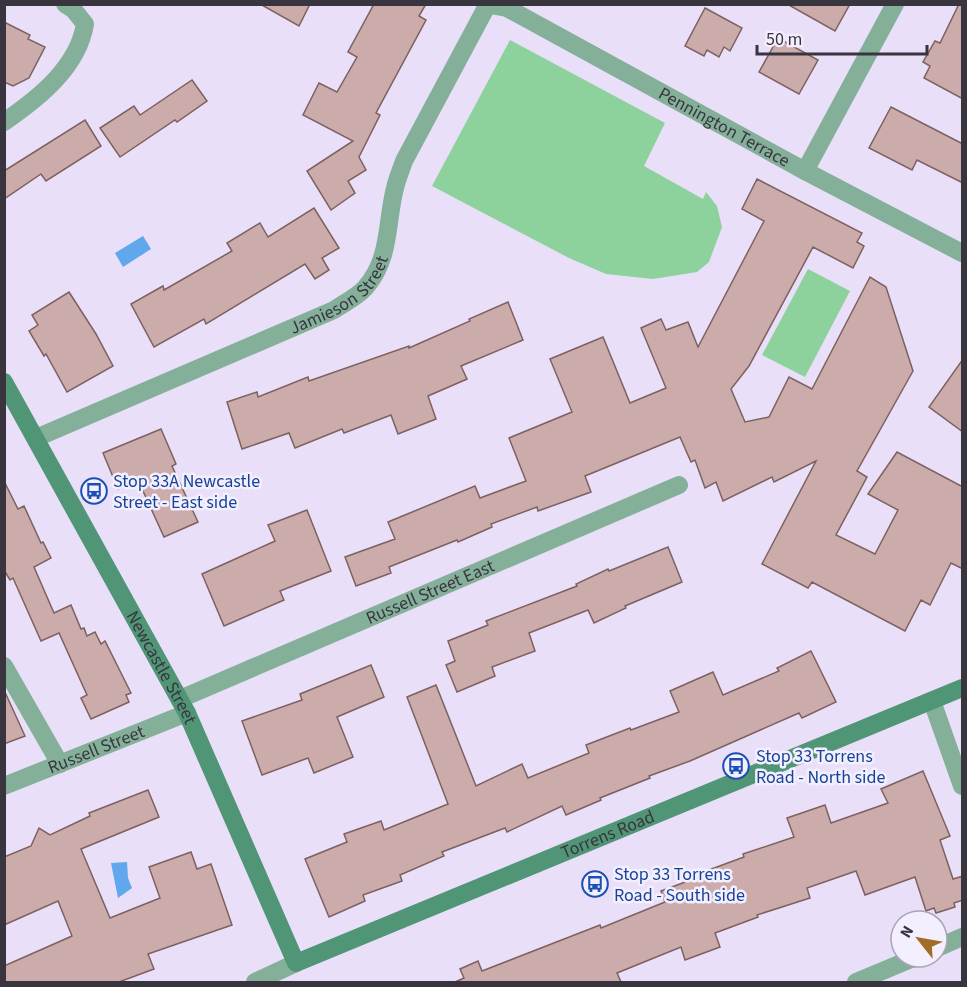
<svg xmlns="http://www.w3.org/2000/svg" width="967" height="987" viewBox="0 0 967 987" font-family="'Source Sans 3',sans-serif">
  <rect width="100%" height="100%" fill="#e9dff9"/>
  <g fill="#8dd19d">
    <polygon points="510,40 665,123 644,166 703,199 706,192 717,206 722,227 709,262 697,272 653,279 606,274 569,258 432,186"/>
    <polygon points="808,269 850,291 805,377 762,355"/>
  </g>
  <g fill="#60a7ee">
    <polygon points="143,236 151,249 123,267 115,253"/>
    <polygon points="127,862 128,878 132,888 118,898 111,863"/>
  </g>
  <g fill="#cbacab" stroke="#7d6160" stroke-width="1.5">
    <polygon points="260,4 310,4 299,26"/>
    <polygon points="374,4 426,4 419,16 426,20 376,113 380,115 359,157 366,170 348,181 355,193 331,210 307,171 353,141 303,115 319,83 337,92 357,57 348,52"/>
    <polygon points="787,4 850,4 835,31"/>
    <polygon points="959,4 963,4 963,99 924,78 930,66 923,62 935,41 940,43"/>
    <polygon points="705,8 742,28 730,51 724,47 719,57 707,50 704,56 685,46"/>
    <polygon points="4,22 30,35 28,39 45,47 29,78 13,86 4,82"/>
    <polygon points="778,38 818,60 799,94 759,72"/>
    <polygon points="192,80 207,101 177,122 175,120 120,157 100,128 134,106 140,115"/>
    <polygon points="891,107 963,144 963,183 917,160 912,170 869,148"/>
    <polygon points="85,120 101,146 46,181 41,174 4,199 4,171"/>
    <polygon points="757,179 862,233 857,242 864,246 853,268 813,247 749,366 731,389 745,422 769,417 789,377 812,389 870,277 886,287 913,371 857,471 867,477 836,535 875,554 898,510 868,494 897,452 963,487 963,569 951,563 930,605 921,600 905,631 812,582 808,588 762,564 816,461 774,482 772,477 723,501 716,482 705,488 695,460 691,462 680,437 585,476 591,492 538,511 537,507 491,524 492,527 458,542 457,540 389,567 391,573 356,586 345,557 395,539 388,522 475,486 480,498 526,481 509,438 572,412 550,359 603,337 630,403 666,388 641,328 661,319 666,330 688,322 698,347 764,221 742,209"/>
    <polygon points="314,208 339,248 322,258 329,270 315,279 305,264 206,324 204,319 154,347 131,304 163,286 164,290 232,251 227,243 260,223 268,237"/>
    <polygon points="69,292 96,334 113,366 67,392 46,354 44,356 29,331 38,325 32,315"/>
    <polygon points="508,302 523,340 461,366 467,379 428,396 436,419 398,434 391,415 344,433 342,429 295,448 289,433 242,449 227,402 257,392 258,397 308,377 309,381 409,346 409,348 470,321 469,319"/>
    <polygon points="963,359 963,432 929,407"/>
    <polygon points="161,429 176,464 172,466 198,522 164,537 138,480 118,489 103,453"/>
    <polygon points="4,481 18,509 24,506 41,543 43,542 51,558 34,567 54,613 71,605 81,629 84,628 87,636 95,632 101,644 105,641 131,693 126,695 129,702 91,719 81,698 87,695 59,633 41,641 13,578 10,580 4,570"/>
    <polygon points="307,510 331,571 280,591 284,600 224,626 202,574 275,541 268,525"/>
    <polygon points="668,547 682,582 625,606 626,608 594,623 588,610 529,633 535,651 492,667 495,676 457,692 446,665 455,661 448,641 488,625 486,621 577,586 576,584 608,569 609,571"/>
    <polygon points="811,651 836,702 802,718 799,713 690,761 649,776 650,778 600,798 601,800 566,815 562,806 507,832 505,828 442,852 444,856 400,875 402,881 363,895 365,901 329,917 305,859 347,842 344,834 381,821 384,830 448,804 407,697 436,685 476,786 522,764 528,778 589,753 586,745 630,728 631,730 679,712 670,691 713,672 723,695 779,671 777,668"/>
    <polygon points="371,665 384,697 337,717 353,757 314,773 308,758 262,775 242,721 302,700 300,694"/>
    <polygon points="4,690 25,736 4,744"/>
    <polygon points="923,771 950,836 940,840 953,879 963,876 963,900 954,903 955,907 936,913 934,908 926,911 915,877 865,895 856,871 807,888 810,898 757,915 758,917 715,933 720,947 685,960 681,947 617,973 621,982 455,982 464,978 460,969 478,961 482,971 600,925 601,928 665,902 661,891 707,874 706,871 744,857 743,854 794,837 787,818 825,805 831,823 888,803 881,789"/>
    <polygon points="148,790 159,817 81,849 110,918 160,898 149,867 191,852 197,869 211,864 232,925 148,954 154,969 119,982 4,982 4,966 72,936 58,901 4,925 4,857 31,846 39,828 50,835 90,816 89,813"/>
  </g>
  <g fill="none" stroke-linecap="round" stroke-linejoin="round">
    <g stroke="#84b09a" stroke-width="18">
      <path id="s1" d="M485 4 507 8 805 171 962 253"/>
      <path d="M4 122C39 98 78 67 85 24L73 9 65 4"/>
      <polyline points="805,171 895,4"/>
      <path id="s2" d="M36 438 334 310C344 303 357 297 365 288 391 259 386 223 395 188 397 179 401 170 404 161L488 4"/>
      <polyline points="4,666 60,764"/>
      <path id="s3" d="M180 699 679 485"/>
      <polyline points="932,701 962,786"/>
      <path id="s4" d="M4 786 187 713"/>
      <polyline points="937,948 962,937"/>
      <polyline points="255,982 296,963"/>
      <polyline points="856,982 916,957"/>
    </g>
    <path stroke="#509575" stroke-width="18" id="s5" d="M4 382 187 713 296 963 962 688"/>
  </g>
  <defs>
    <g id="bus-ring" transform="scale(1.35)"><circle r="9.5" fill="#f4effe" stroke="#1a4fb4" stroke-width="1.5"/><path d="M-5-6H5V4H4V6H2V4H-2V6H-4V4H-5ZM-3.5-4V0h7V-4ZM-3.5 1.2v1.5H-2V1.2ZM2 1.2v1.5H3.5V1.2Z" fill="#1a4fb4"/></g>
  </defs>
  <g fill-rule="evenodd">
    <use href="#bus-ring" x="94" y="491"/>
    <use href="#bus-ring" x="736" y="766"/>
    <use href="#bus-ring" x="595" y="884"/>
  </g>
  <g text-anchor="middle" stroke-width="5" stroke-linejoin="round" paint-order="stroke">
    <g font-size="18" fill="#39353f" stroke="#f4effe">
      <text dy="6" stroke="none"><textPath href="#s1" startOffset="270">Pennington Terrace</textPath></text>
      <text dy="6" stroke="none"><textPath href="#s2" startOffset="338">Jamieson Street</textPath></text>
      <text dy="6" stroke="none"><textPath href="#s3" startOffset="272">Russell Street East</textPath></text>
      <text dy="6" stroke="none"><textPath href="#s5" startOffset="326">Newcastle Street</textPath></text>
      <text dy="6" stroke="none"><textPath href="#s4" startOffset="99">Russell Street</textPath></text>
      <text dy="6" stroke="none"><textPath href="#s5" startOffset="988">Torrens Road</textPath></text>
    </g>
    <g font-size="18" fill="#164399" stroke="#f4effe" text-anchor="start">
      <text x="113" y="487">Stop 33A Newcastle<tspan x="113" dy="21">Street - East side</tspan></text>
      <text x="756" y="762">Stop 33 Torrens<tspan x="756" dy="21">Road - North side</tspan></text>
      <text x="614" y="880">Stop 33 Torrens<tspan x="614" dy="21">Road - South side</tspan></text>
    </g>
  </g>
  <rect width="967" height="987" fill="none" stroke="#39353f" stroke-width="12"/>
  <g transform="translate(919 939) rotate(301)"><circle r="28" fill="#f4effe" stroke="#a9a5b2" stroke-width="1.5"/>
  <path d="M0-4.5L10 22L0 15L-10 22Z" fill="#a26b26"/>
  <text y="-9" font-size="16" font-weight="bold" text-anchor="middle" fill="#39353f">N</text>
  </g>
  <path d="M757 45v9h170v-9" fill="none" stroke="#39353f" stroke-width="3"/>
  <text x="766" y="45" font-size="18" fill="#39353f" stroke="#f4effe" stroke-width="4.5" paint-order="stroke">50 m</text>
</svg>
